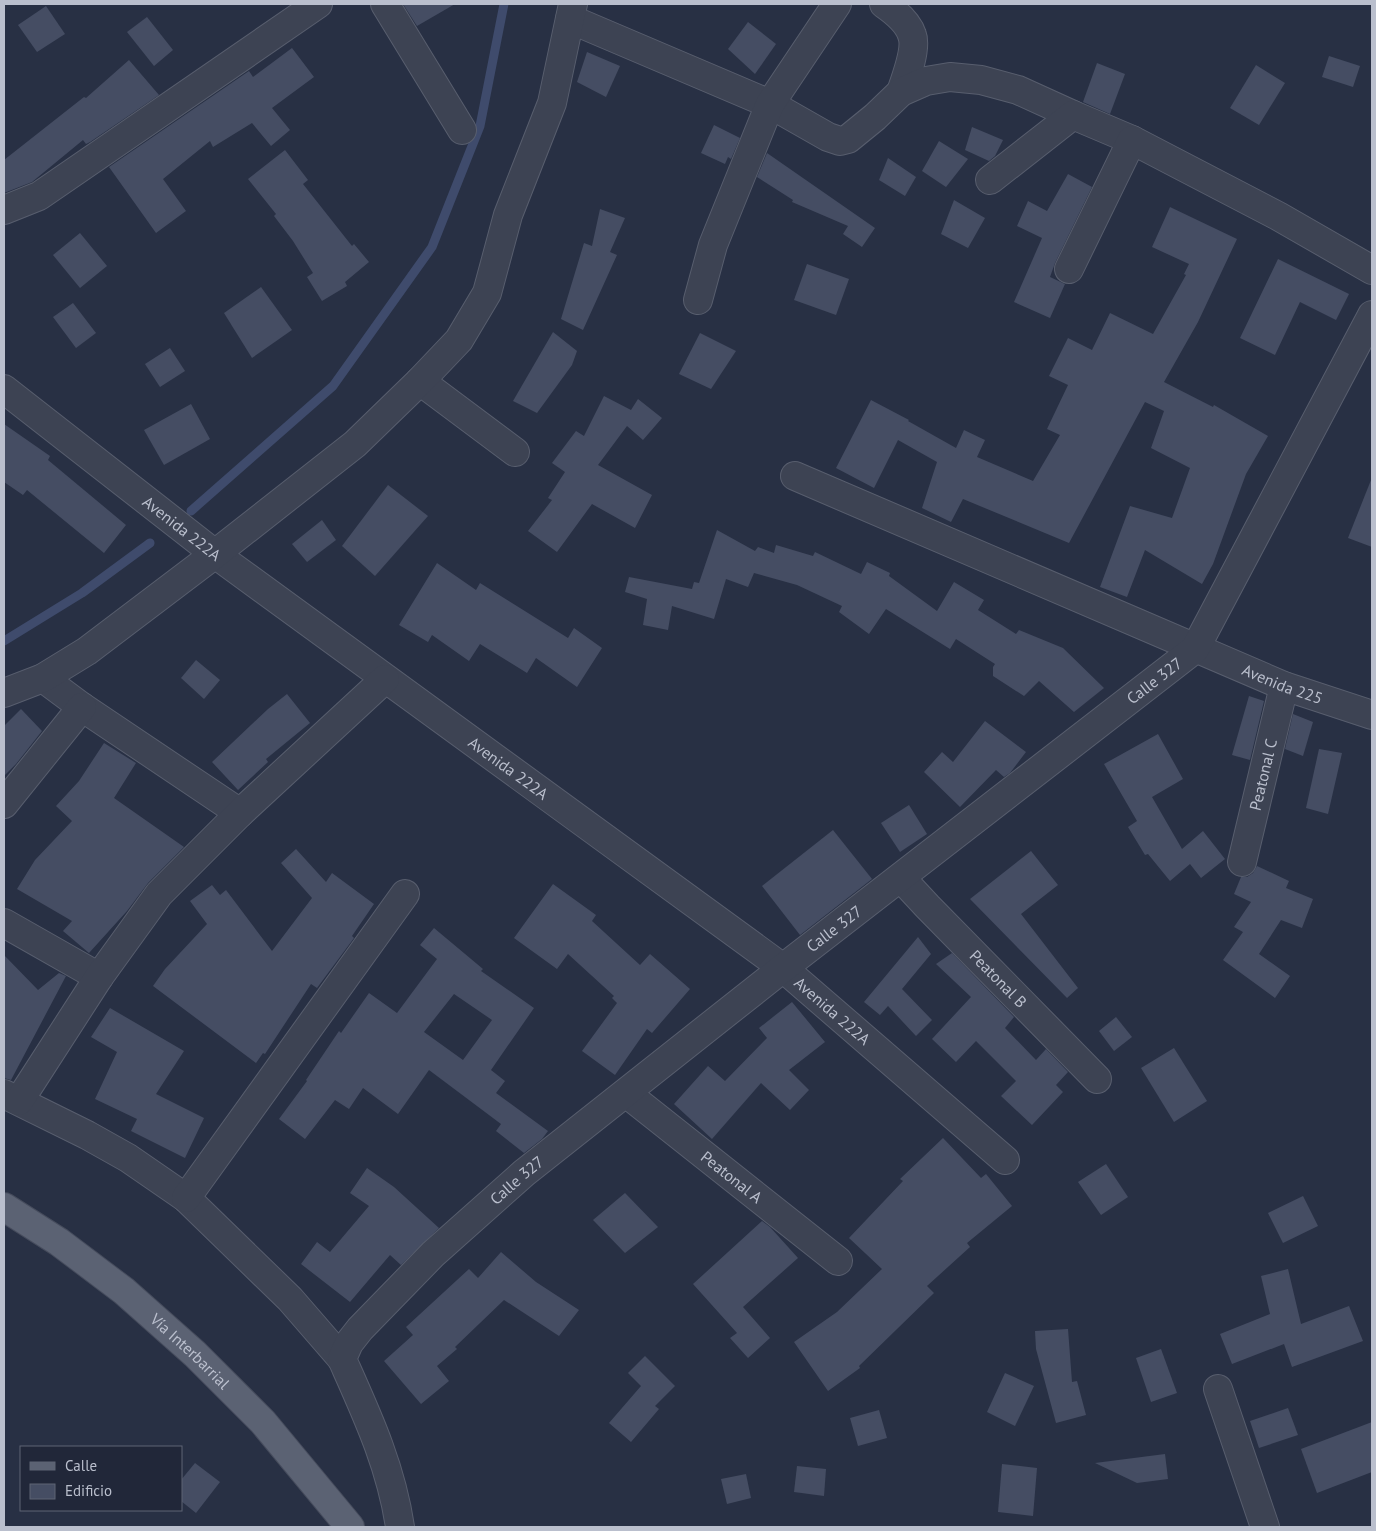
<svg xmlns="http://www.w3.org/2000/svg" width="1376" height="1531" viewBox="0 0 1376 1531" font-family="'PT Sans',sans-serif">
  <rect width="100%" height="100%" fill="#283044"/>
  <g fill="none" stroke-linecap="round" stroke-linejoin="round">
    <g stroke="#3f4b6c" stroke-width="9">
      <polyline points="191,511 333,386 432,247 480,126 504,4"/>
      <polyline points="4,641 82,593 150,543"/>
    </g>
  </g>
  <g fill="#454d63" fill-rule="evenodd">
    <polygon points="403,4 455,4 417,26"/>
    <polygon points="46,6 65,34 37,52 18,25"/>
    <polygon points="147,17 173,50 154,66 127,32"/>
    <polygon points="748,22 776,44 755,74 728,49"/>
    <polygon points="292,48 314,77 272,108 290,130 271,146 252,123 213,147 210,141 163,179 186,211 156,233 109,167 249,71 253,77"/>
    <polygon points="587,52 620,66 606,97 577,82"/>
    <polygon points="1329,56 1360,66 1353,87 1322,77"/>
    <polygon points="129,60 159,95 90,142 86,144 83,140 32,182 4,193 4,160 84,97 86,98"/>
    <polygon points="1097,63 1125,74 1110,114 1083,102"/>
    <polygon points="1256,65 1285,83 1259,125 1230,108"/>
    <polygon points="714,125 740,138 731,159 728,157 725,164 701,153"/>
    <polygon points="972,127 1003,140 995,156 989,161 965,150"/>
    <polygon points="939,141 968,159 946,187 922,171"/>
    <polygon points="285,150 308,180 303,184 352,246 354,244 369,262 345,282 347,286 322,301 307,277 313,273 293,241 274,216 276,214 248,179"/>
    <polygon points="767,153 875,228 862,247 843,234 848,226 792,202 793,200 757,177"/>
    <polygon points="888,158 916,177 905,196 879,180"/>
    <polygon points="1068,174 1092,187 1055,263 1050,277 1065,284 1050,318 1014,302 1042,238 1017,226 1028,201 1047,211"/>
    <polygon points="954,200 985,218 968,248 941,234"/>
    <polygon points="1170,207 1237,239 1198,322 1164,382 1213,407 1214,405 1268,436 1246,474 1213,564 1202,584 1145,550 1127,597 1100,587 1130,506 1172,518 1190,468 1151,448 1164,411 1145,402 1069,543 963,499 951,522 922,508 937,462 898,440 874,488 836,468 871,400 909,420 908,421 956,448 964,430 985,440 977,457 1033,481 1060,435 1047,429 1068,385 1049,376 1068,338 1092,350 1110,313 1153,334 1186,275 1184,274 1189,264 1152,247"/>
    <polygon points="600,209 625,218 610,252 617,255 583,330 561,319 584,243 592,246"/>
    <polygon points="80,233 107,266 80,288 53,255"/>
    <polygon points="1278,259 1349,294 1336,320 1300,302 1275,355 1240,338"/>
    <polygon points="807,264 849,279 836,315 794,300"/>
    <polygon points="261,287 292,330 252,358 224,313"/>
    <polygon points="73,303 96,333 76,348 53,317"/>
    <polygon points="553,332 577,351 572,365 537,413 513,401"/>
    <polygon points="700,333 736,351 711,389 679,374"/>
    <polygon points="170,348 185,371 160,387 145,364"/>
    <polygon points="604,396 631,410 638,399 662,418 643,440 627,426 598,465 652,495 635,528 592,504 557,552 528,531 552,500 548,498 565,472 552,463 576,431 584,436"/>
    <polygon points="191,404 210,439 164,465 144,430"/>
    <polygon points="4,424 50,456 48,460 126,525 104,553 27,490 23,495 4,482"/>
    <polygon points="1371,480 1372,480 1372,547 1348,538"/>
    <polygon points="388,485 428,516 375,576 342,546"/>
    <polygon points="322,520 336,540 307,562 292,544"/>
    <polygon points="717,530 755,551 758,547 774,553 776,545 813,556 815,552 861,574 867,562 890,573 889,576 937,611 954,582 984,600 978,610 1016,634 1019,630 1063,648 1104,688 1074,712 1039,681 1024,696 993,676 993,667 995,664 956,639 950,649 886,609 869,634 839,612 842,606 797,585 754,573 748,587 726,579 714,619 672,606 668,630 643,625 647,599 625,592 629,577 692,589 694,582 699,583"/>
    <polygon points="437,563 476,590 480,583 568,638 574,628 602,648 577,687 536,658 527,673 480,644 469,661 432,635 428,642 399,625"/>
    <polygon points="196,660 220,680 204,699 181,678"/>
    <polygon points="287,694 310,723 266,759 268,762 238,790 212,762 268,709"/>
    <polygon points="1249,696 1264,701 1250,760 1232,755"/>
    <polygon points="21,709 42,731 16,764 4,776 4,726"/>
    <polygon points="1293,714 1313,722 1303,756 1285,749"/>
    <polygon points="985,721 1026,752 1010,773 1004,777 996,770 960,807 924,772 942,752 953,762"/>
    <polygon points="1158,734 1183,779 1152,797 1182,849 1203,831 1225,859 1201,878 1190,864 1170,881 1148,854 1145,855 1128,827 1137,821 1104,764"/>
    <polygon points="104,743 136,763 114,798 184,847 148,883 127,911 89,953 63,931 72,921 17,889 35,860 72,821 56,806 79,781"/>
    <polygon points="1319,749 1342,753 1328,814 1306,808"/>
    <polygon points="909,805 927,834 900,852 881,823"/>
    <polygon points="833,830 872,879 800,935 762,886"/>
    <polygon points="296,849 326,882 332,873 374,904 352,936 354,938 317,988 311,984 265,1054 263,1053 256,1063 153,986 165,969 207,924 190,901 212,885 220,895 226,890 272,951 312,898 281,863"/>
    <polygon points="1031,851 1058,885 1021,914 1078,988 1067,998 970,899"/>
    <polygon points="1257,866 1289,881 1286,888 1313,899 1302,928 1281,920 1259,954 1290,976 1275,998 1223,960 1243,932 1234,927 1251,902 1234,894 1241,877 1247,877 1253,873"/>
    <polygon points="553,884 596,915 592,921 640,965 650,954 690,989 652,1033 647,1029 615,1075 582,1051 617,1003 612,998 614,996 568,954 557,969 514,938"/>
    <path d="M434 928 483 969 481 971 534 1008 491 1070 505 1081 496 1093 548 1131 542 1139 524 1153 496 1131 501 1124 429 1070 398 1114 363 1088 349 1109 335 1100 305 1139 279 1119 307 1081 306 1080 339 1031 341 1033 369 993 397 1013 437 959 420 945ZM454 994 492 1020 463 1060 424 1032Z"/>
    <polygon points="918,937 931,954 902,989 932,1020 916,1036 888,1006 880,1015 864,1002"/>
    <polygon points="952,953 1014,1017 1005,1028 1036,1060 1046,1049 1068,1072 1056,1085 1063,1092 1032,1125 1001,1096 1016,1081 976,1041 956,1062 932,1039 971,997 936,964"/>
    <polygon points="4,955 38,990 59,973 66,976 11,1080 4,1078"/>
    <polygon points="792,1002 825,1042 789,1070 809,1090 790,1110 761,1083 712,1139 674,1104 708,1066 725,1081 767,1038 759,1028"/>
    <polygon points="110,1008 184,1051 156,1094 204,1118 185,1158 131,1131 137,1119 95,1099 117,1052 91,1037"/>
    <polygon points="1116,1017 1132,1037 1114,1051 1099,1031"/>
    <polygon points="1174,1048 1207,1101 1174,1122 1141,1068"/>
    <polygon points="943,1138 981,1178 986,1174 1012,1206 967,1243 970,1247 927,1286 934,1293 859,1366 860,1368 828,1391 794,1342 837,1312 882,1269 849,1238 903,1181 900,1179"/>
    <polygon points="1106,1164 1128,1197 1101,1215 1078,1182"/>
    <polygon points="367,1168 394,1187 439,1228 401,1265 390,1255 350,1302 301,1264 317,1242 330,1252 369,1206 350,1193"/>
    <polygon points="625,1193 658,1227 625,1253 593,1220"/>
    <polygon points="1303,1196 1318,1226 1283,1243 1268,1213"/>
    <polygon points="762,1221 770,1227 798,1258 743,1307 770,1338 748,1358 730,1338 737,1333 693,1284"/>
    <polygon points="501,1252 536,1282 579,1310 559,1336 504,1300 455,1347 457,1349 437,1366 449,1381 421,1404 384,1361 413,1335 406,1327 469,1269 478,1278"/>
    <polygon points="1288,1269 1301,1324 1349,1306 1363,1341 1292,1367 1284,1344 1232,1364 1220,1334 1270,1314 1261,1276"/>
    <polygon points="1068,1329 1072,1382 1077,1381 1086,1415 1056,1423 1036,1349 1035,1331"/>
    <polygon points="1161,1349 1177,1393 1151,1402 1136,1358"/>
    <polygon points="645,1356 675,1386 655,1406 659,1409 631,1442 609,1423 641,1386 628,1373"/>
    <polygon points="1005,1373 1034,1386 1015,1426 987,1412"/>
    <polygon points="1288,1408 1298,1435 1259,1448 1250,1421"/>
    <polygon points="879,1410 887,1438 858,1446 850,1418"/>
    <polygon points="1372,1422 1372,1472 1317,1493 1301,1449"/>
    <polygon points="1165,1454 1168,1479 1137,1483 1095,1463"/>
    <polygon points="195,1463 220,1482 196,1513 181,1501 181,1480"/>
    <polygon points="1002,1464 1037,1468 1033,1516 998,1512"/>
    <polygon points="797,1466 826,1469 824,1496 794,1492"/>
    <polygon points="746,1474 751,1498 727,1504 721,1479"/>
  </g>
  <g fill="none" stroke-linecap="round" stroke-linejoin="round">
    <g stroke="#585e6e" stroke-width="30">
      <g id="minor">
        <polyline points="385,4 462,130"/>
        <path d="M884 4C894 11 908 22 912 35 917 48 906 78 901 92"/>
        <polyline points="570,19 770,104 828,137 840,141 848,139 875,117 901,92 926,81 950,77 981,80 1018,90 1073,115"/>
        <polyline points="990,180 1073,115 1132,140"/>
        <polyline points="4,210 39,196 318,4"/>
        <polyline points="1069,269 1132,140 1278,216 1372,270"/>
        <polyline points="698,300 713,245 770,104 837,4"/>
        <polyline points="420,381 515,452"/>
        <path id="s1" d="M4 389 215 554 783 968 1005 1160"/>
        <path id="s2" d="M795 476 1284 686 1372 715"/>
        <polyline points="43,678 82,707 240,813"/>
        <polyline points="4,693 43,678 87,651 215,554 355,444 420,381 459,340 487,293 508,215 552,103 573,4"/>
        <polyline points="4,804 82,707"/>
        <path id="s3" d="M1242 862 1284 686"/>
        <path id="s4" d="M901 878 928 907 1097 1079"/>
        <polyline points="4,923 99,977"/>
        <path id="s5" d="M626 1093 838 1261"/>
        <polyline points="4,1094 87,1135 128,1158 186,1198 290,1299 342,1359"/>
        <polyline points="19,1101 99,977 159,894 240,813 385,679"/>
        <polyline points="186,1198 405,894"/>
        <polyline points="1218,1389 1265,1527"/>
        <path id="s6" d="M400 1527C391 1466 367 1415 342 1359L349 1343 360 1329 433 1254 524 1173 783 968 1195 649 1372 315"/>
      </g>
    </g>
    <g stroke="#464c5d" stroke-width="30">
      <g id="major">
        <path id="s7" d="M4 1207 59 1242 124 1291 195 1354 263 1422 350 1527"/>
      </g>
    </g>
    <use href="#minor" stroke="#3d4353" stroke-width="28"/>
    <use href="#major" stroke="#5b6273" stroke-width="28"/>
  </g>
  <g text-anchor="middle" stroke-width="4.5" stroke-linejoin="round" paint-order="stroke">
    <g font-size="16" fill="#babfcd" stroke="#212739">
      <text dy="6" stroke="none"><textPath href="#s1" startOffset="226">Avenida 222A</textPath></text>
      <text dy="6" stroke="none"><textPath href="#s6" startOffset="1240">Calle 327</textPath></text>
      <text dy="6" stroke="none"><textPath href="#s2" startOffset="530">Avenida 225</textPath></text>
      <text dy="6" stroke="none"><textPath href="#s1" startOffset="631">Avenida 222A</textPath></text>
      <text dy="6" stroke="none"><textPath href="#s3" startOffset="90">Peatonal C</textPath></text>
      <text dy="6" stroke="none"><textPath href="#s6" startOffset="835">Calle 327</textPath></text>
      <text dy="6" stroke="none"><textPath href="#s4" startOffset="140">Peatonal B</textPath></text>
      <text dy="6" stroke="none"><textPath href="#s1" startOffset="1036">Avenida 222A</textPath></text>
      <text dy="6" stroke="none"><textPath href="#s5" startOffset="135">Peatonal A</textPath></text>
      <text dy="6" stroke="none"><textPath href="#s6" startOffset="430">Calle 327</textPath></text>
      <text dy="6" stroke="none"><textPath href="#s7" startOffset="236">Vía Interbarrial</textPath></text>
    </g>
  </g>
  <rect width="1376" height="1531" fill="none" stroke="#babfcd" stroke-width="10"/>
  <rect x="20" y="1446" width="162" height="65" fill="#212739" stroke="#5e6474"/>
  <rect x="30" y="1462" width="25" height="8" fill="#5b6273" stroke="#5e6474"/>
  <text x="65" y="1471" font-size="15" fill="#babfcd">Calle</text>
  <rect x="30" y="1484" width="25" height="15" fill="#454d63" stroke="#5e6474"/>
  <text x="65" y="1496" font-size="15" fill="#babfcd">Edificio</text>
</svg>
